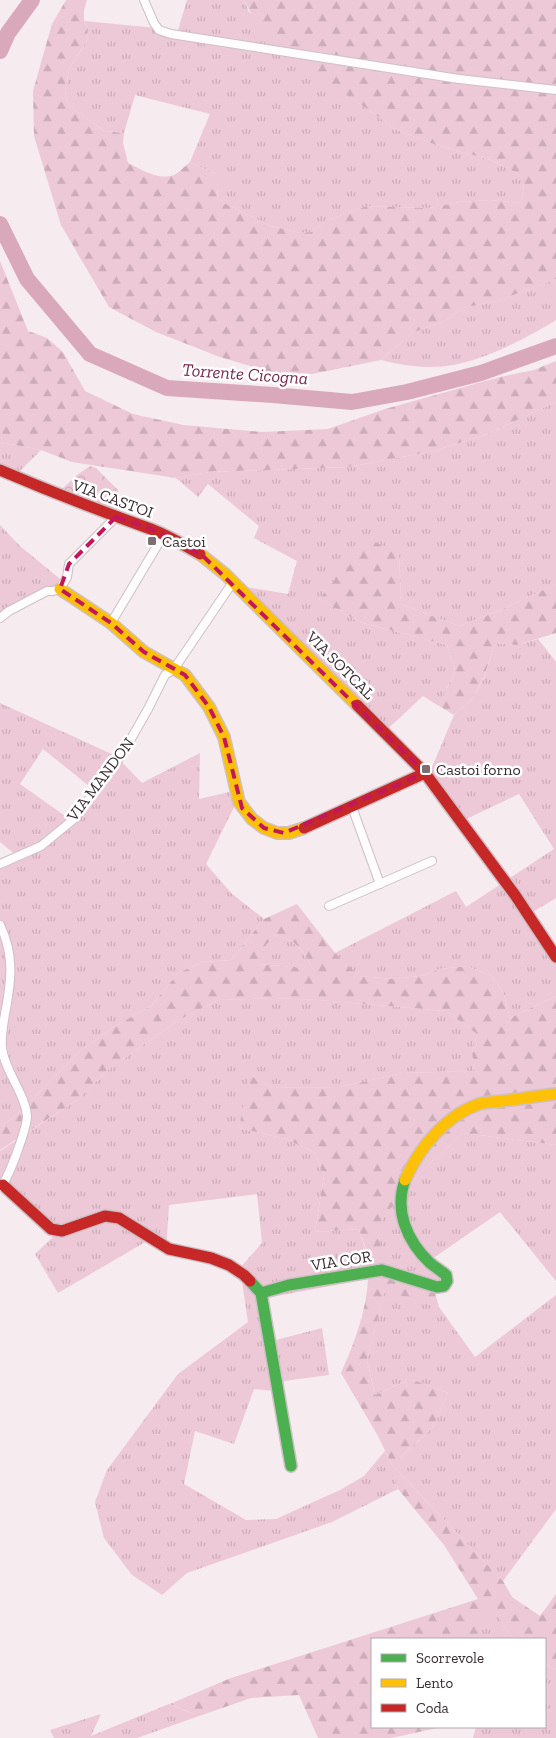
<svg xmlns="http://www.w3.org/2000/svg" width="556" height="1738" viewBox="0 0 556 1738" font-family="'Zilla Slab',serif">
  <defs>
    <pattern id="grass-tufts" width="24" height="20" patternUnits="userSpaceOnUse" patternTransform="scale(1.25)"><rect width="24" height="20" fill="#edc8d6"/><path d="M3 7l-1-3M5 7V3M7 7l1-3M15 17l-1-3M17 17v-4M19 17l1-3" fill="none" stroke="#ccacb8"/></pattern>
    <pattern id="forest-firs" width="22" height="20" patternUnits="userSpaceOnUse" patternTransform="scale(1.25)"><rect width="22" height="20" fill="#edc8d6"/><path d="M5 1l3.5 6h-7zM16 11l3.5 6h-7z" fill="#ccacb8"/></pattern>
    <pattern id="park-crowns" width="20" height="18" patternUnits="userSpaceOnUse" patternTransform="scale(1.25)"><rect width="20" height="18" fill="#edc8d6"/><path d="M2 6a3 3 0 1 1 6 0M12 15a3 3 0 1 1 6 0" fill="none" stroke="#ccacb8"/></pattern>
  </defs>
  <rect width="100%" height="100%" fill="#f6ebee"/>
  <g fill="url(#grass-tufts)" fill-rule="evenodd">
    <polygon points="187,0 244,0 249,12 353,99 397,130 436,145 491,160 517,173 524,183 522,199 519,203 490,200 459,202 429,208 367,206 328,220 311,232 300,233 271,226 218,200 216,174 190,162 210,114 135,95 124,133 104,131 73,109 67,101 65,91 69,69 86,42 88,30 84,21 178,30"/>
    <path d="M556 279V320C527 338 481 362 446 366 424 369 402 365 381 360L412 333 445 321 463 308 497 301Z"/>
    <polygon points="556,402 556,584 496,612 459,626 401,604 399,554 327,590 319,599 359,622 447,645 455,671 439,706 423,696 380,736 240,586 288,594 297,561 254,538 259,526 208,484 198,497 176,478 209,472 348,467 434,451 487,434"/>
    <polygon points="0,442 41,450 18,473 0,465"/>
    <polygon points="0,525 20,546 60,579 53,591 0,616"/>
    <polygon points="538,639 556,662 556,898 526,916 556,961 556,996 510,1018 504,994 492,976 467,966 439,969 420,976 394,979 358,976 335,953 456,891 466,907 554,849 519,794 464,820 430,772 454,715 473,698 484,678 495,643 517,645"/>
    <path d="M0 703 116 756 142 783 200 753 199 799 234 791 236 803 206 864 232 894 264 919 231 960 203 962 178 973 151 1006 115 1026 80 1051 34 1098 9 1121 0 1126V862L17 856 0 842ZM43 749 99 794 75 823 20 784Z"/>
    <path d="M276 935C299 941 305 954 316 974L295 967 257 964 266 945Z"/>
    <polygon points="274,998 318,1000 446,1011 477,1034 472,1053 474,1071 403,1073 340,1087 273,1088 250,1076 239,1128 286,1139 315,1153 324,1175 315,1232 359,1229 368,1258 368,1279 266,1298 276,1340 322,1328 329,1375 284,1381 284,1392 254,1389 234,1444 195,1431 184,1484 246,1520 276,1519 340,1490 364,1476 385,1451 392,1465 433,1427 448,1393 411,1379 375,1395 367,1360 385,1290 439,1307 475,1357 556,1295 556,1509 503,1581 393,1466 398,1489 332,1522 187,1573 162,1595 132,1575 104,1538 95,1502 107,1470 178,1374 248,1322 240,1268 262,1243 257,1194 169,1205 166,1251 147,1241 58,1293 35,1254 54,1236 0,1183 0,1151 77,1100 109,1069 179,1020 218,1000"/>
    <polygon points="463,1133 556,1145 556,1281 500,1212 429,1261 446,1284 387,1267 380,1255 380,1222 417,1176"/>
    <polygon points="496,1607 504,1627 515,1639 479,1639 479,1618"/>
    <polygon points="545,1664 556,1670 556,1738 473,1738 476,1727 545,1727"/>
    <polygon points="169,1704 199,1716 137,1738 54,1738 50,1730 101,1714 91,1736"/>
  </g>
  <g fill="url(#forest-firs)" fill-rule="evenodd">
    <path d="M66 0H87L84 10V21L88 30 86 42 69 69 65 91 67 101 73 109 104 131 124 133 123 143 128 163C141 169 158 181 174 175 179 173 185 166 190 162L216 174 223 180 217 190 218 200 271 226 300 233 311 232 328 220 367 206 429 208 459 202 490 200 519 203 522 199 524 184 517 173 491 160 436 145 397 130 353 99 306 70 257 24 244 0H556V279L497 301 463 308 445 321 412 333 381 360 312 374 270 372 220 357 156 332 109 307 61 225 34 136 33 91 52 24Z"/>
    <polygon points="0,261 28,331 47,338 63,352 85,391 133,414 183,425 263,432 328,429 385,409 500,377 534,370 556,361 556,402 487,434 434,451 348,467 209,472 176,478 72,462 41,450 0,442"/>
    <polygon points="361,535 399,554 401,604 459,626 496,612 556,584 556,633 517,645 495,643 484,677 473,698 454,715 439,706 455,671 447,645 359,622 319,599 327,590"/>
    <path d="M297 904 335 953 359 976 394 979 420 976 439 969 467 966 492 976 504 994 510 1018 556 996V1145L463 1133 417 1176 380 1222V1255L388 1267 433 1286 439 1307 385 1291 367 1360 375 1395 411 1379 448 1393 433 1427 392 1465 503 1581 512 1597 540 1616 556 1594V1670L545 1664V1639H515L504 1627 496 1608 480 1618 479 1639H372V1727H442L391 1738H318L299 1695 251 1698 199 1716 170 1704 231 1678 478 1599 444 1545 398 1489 392 1465 378 1436 341 1373C357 1338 371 1298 368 1259 367 1249 362 1239 359 1229L315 1232 324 1175 315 1153 286 1139 239 1128 249 1075 273 1088 340 1087 403 1073 474 1071 472 1053 477 1034 446 1011 318 1000 274 998 218 1000 179 1020 109 1069 77 1100 0 1150V1126L9 1121 34 1098 80 1051 115 1026 151 1006 178 973 203 962 231 960 264 919ZM276 935C299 941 305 953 315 973L295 967 258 964 266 945Z"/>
  </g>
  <polygon fill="url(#park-crowns)" points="90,466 96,468 118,490 120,506 114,512 62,489 77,475"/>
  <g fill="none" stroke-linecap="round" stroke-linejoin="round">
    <g stroke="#d9a8bb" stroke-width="16">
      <polyline points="0,51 8,33 32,0"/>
      <polyline points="0,224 27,279 90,354 167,388 273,395 352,402 407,392 481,373 556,346"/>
    </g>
    <g stroke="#cdc1c5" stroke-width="10">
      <g id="street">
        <polyline points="144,0 154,23 159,30 171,34 459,79 556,90"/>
        <polyline points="0,618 9,611 47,591 53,591 60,589 67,577 69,564 116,517"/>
        <polyline points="111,623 163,536"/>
        <polyline points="352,807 380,884"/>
        <polyline points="0,864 41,846 74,819 123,753 148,709 165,675 174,669 233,582"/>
        <polyline points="329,906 432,861"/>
        <path d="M0 925C15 956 11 982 5 1014 3 1025 1 1037 2 1048 5 1072 25 1093 27 1116 27 1128 9 1177 1 1187"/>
      </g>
    </g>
    <g stroke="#cdc1c5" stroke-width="14">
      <g id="fast">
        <polyline points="250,1281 261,1293 291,1466"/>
        <path d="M261 1293 289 1285 382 1270 437 1287 444 1286 447 1281 446 1275C441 1271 435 1267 430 1263 407 1241 394 1211 405 1180"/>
      </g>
    </g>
    <g stroke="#cdc1c5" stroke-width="14">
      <g id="slow">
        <polyline points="200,554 225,574 357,705"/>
        <polyline points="60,589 111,623 144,652 185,675 209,707 224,737 239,802 252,819 264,828 277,833 289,833 304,828"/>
        <path d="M405 1180C419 1148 445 1116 479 1104 486 1102 495 1102 502 1101 520 1099 538 1096 556 1094"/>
      </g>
    </g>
    <g stroke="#cdc1c5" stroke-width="14">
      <g id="jam">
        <path d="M0 470C49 491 98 510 148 528 166 534 183 545 200 554"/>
        <polyline points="357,705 425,773 515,895 556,957"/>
        <polyline points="304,828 425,773"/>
        <polyline points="3,1185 51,1229 62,1231 105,1216 119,1218 169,1249 211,1258 229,1265 244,1275 250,1281"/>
      </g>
    </g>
    <use href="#street" stroke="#fefcfc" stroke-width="8"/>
    <use href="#fast" stroke="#4caf50" stroke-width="11"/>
    <use href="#slow" stroke="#ffc107" stroke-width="11"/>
    <use href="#jam" stroke="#c62828" stroke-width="11"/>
  </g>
  <path fill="none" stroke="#c2185b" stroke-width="4" stroke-dasharray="10 6" stroke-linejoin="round" d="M116 517 149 528 202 555 425 773 284 833 264 828 242 808 224 737 209 707 185 675 144 652 111 623 60 589 69 564Z"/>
  <g fill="#7b6f73" stroke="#fff" stroke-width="2">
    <rect x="147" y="536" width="10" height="10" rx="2.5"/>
    <rect x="421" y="764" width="10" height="10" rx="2.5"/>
  </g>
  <g text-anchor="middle" stroke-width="5" stroke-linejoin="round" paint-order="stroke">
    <g font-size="16" fill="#392c31" stroke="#fff">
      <text transform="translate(113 498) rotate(20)" y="6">VIA CASTOI</text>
      <text transform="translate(341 665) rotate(45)" y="6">VIA SOTCAL</text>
      <text transform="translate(100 779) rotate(-53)" y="6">VIA MANDON</text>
      <text transform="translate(341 1260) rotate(-9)" y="6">VIA COR</text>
    </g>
    <g font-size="16" fill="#392c31" stroke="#fff" text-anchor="start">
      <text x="162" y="547">Castoi</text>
      <text x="436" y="775">Castoi forno</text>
    </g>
    <g font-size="18" font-style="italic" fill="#782a4f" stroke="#fff">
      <text transform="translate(245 374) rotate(4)" y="6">Torrente Cicogna</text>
    </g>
  </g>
  <rect x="371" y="1638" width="175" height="90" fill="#ffffff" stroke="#b0abad"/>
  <rect x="381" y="1654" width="25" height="8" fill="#4caf50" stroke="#b0abad"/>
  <text x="416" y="1663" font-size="15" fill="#392c31">Scorrevole</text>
  <rect x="381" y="1679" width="25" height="8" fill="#ffc107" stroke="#b0abad"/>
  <text x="416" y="1688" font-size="15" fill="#392c31">Lento</text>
  <rect x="381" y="1704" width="25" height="8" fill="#c62828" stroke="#b0abad"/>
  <text x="416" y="1713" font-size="15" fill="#392c31">Coda</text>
</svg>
